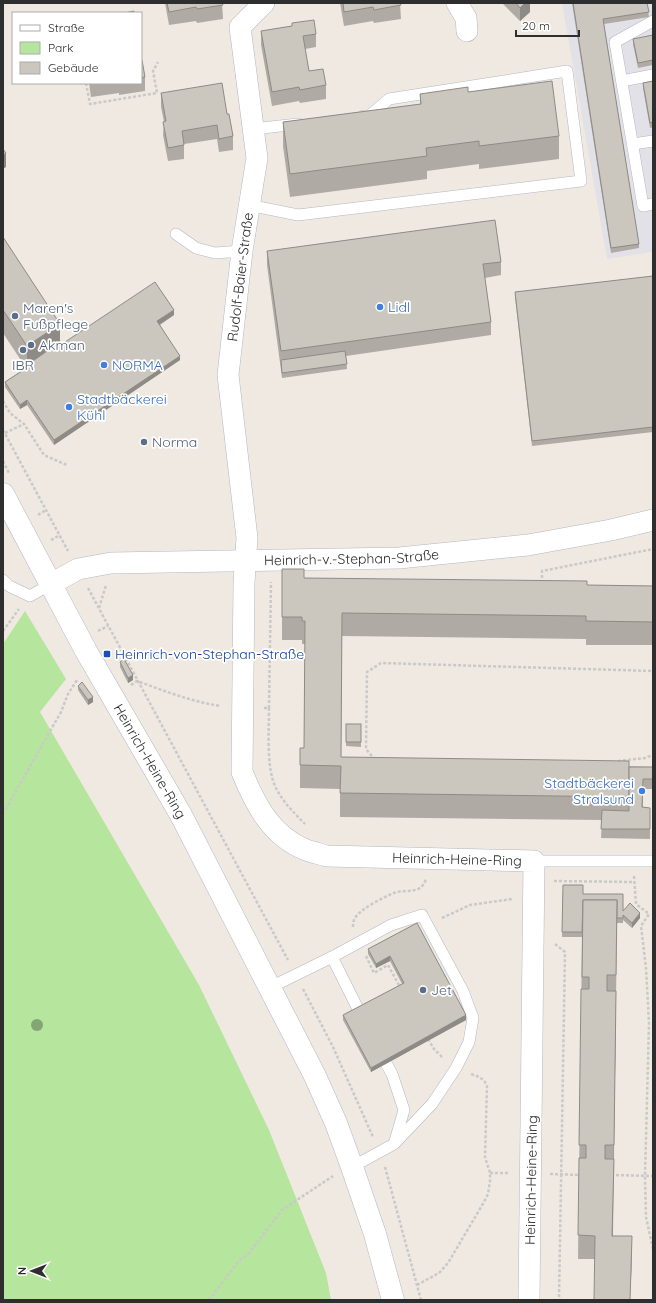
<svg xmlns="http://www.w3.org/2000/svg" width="656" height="1303" viewBox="0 0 656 1303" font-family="Quicksand,sans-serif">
  <rect width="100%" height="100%" fill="#efe9e1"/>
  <polygon fill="#e3e1e8" points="562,3 653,3 653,252 607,259"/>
  <polygon fill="#b6e59e" points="25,611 66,679 40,712 199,985 269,1130 326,1273 331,1300 3,1300 3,644"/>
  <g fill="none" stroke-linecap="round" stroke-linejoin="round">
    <g stroke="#b4b7c1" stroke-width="12">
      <g id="service">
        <polyline points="653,21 615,42 643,206 653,204"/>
        <polyline points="622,81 653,75"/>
        <polyline points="253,129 298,124"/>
        <polyline points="633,144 653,141"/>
        <polyline points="249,205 298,215 581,181 567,71 389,99 369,116 363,116"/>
        <polyline points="176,234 196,248 215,253 242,251"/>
        <polyline points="3,580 9,586 30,596 51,584"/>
        <polyline points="534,861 653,861"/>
        <polyline points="332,957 364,1021"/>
        <polyline points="269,988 332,957 391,925 422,915 463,991 473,1018 469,1042 456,1068 432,1104 394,1144 352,1167"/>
        <polyline points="380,1052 392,1074 404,1110 395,1141"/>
      </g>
    </g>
    <g stroke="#b4b7c1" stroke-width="22">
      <g id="minor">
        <path id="s1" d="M264 3 240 27 257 158 242 251 228 375 247 538 244 583 242 772C255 804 271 836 306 850 312 852 320 854 327 856L534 861 529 1300"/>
        <polyline points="457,3 466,18 467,31"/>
        <path id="s2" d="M51 584 78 569 111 563 399 558 528 545 611 530 653 520"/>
      </g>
    </g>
    <g stroke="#b4b7c1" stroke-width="23">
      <g id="secondary">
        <path id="s3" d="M3 494 86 651 181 815 315 1076 336 1123 352 1167 375 1234 393 1300"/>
      </g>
    </g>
    <g stroke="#c9c9c9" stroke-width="2.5" stroke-dasharray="3 2" stroke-linecap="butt">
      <polyline points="86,83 90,104 157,93 153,71 158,62"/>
      <polyline points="3,401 10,413 24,424 44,455 67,465"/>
      <polyline points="3,430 68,551"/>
      <polyline points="5,433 24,424"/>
      <polyline points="3,461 9,473"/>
      <polyline points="38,515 46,510"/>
      <polyline points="51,540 60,535"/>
      <polyline points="542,583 542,571 653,549"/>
      <polyline points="88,588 288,960"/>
      <polyline points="99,608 106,585"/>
      <polyline points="3,631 19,609"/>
      <polyline points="98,631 108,626"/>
      <path d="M131 685 137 681C165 691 192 702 221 706"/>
      <polyline points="264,708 269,708 271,582"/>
      <path d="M269 708C269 730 266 769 276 788 283 802 294 813 305 824"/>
      <polyline points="375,760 366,749 367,672 381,663 653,671"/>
      <polyline points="618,761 645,758 653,755"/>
      <polyline points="3,814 61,712 68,694 77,680"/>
      <polyline points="634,876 636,904 649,914 641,926 646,968 649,1023 645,1176 646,1217 653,1249"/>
      <polyline points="554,881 634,882"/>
      <polyline points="442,918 470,905 512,899"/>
      <path d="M353 927C353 924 353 921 355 918 360 909 384 897 394 893 407 888 420 896 426 879"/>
      <polyline points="555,944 565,952 559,1300"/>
      <polyline points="366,956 374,973 388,965 401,989"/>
      <polyline points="303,989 333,1047 373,1137"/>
      <polyline points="428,1039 434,1049 443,1058"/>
      <polyline points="385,1167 421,1300"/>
      <polyline points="490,1173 509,1173"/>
      <polyline points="550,1174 581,1175"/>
      <polyline points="611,1175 653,1176"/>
      <path d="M417 1285 439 1273 448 1263 484 1202 488 1194 490 1181V1173L485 1157 487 1086C484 1078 479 1077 471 1074"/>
      <polyline points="209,1300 239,1261 249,1253 282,1210 333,1176"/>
    </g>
    <use href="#service" stroke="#fff" stroke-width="11"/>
    <use href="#minor" stroke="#fff" stroke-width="21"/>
    <use href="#secondary" stroke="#fff" stroke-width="22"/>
  </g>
  <circle fill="#84a574" cx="37" cy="1025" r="6"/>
  <g fill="#afaba4">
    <polygon points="165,3 222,3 223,19 197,23 196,21 169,25"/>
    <polygon points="340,3 400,3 401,19 374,23 373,21 344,26"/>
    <polygon points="502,3 530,3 530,12 520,21"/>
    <polygon points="572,3 647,3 649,17 604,24 639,244 639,248 611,253"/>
    <polygon points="292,23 316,34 316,47 305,49 309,71 326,85 326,99 300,103 299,101 272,106 261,45 261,31 292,26"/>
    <polygon points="653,35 653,65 638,68 633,44 633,39"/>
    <polygon points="141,61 145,77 145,91 119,95 119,93 91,97 89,83 141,83"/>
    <polygon points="653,81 653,127 650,128 643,88 643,83"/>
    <polygon points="468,92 559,136 559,159 479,169 479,164 427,171 427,179 290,197 283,146 283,122 420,104 420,94"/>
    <polygon points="161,93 227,114 233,136 233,150 219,152 217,139 184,144 184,159 168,161 163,135 164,122 161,107"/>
    <polygon points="3,237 62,344 174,315 160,325 180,360 54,445 27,405 20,409 5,387 5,382 26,368 3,333"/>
    <polygon points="267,251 501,262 501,275 485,278 491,322 491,335 346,356 347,369 282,378 267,265"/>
    <polygon points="653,276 653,432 532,446 515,297 515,292"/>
    <polygon points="304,578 587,585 653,586 653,645 586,645 586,639 342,636 341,757 653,767 653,789 643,789 643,807 650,808 650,839 601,838 602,820 340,817 340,789 300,788 300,748 304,748 305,644 302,644 302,640 282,640 282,617"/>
    <polygon points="120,662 133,680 128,683 120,667"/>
    <polygon points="78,686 93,702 88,705 78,690"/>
    <polygon points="346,724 361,724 361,747 346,746"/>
    <polygon points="563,885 623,911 640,918 632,928 623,920 623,923 617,923 613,1236 632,1259 578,1259 582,937 562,937"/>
    <polygon points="417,923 466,1020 371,1072 343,1020 343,1015 402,984 390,961 376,968 368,954 368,949"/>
  </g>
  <g fill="#8e8b86">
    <polygon points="525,3 530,3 530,12 520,21 520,8"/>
    <polygon points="6,153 6,167 3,169 3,155"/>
    <polygon points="174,310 174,315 157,326 157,321"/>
    <polygon points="60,324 60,347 28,367 27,365 27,346"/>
    <polygon points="180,356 180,360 54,445 54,440"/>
    <polygon points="27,400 27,405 20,409 20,405"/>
    <polygon points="133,675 133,680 128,683 128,678"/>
    <polygon points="93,697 93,702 88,705 88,700"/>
    <polygon points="640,913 640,918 632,928 632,923"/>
    <polygon points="390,956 390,961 376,968 376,964"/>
    <polygon points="616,991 616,1014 612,1259 612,1236"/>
    <polygon points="466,1015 466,1020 371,1072 371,1068"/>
    <polygon points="632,1236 632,1259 630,1300"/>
  </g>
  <g fill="#cbc7bf" stroke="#8e8b86">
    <polygon points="167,3 222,3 223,5 197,9 196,7 169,12"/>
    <polygon points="343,3 400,3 401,5 374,10 373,7 344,12"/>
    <polygon points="516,3 525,3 520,8"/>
    <polygon points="573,3 647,3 649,12 603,19 639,244 611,248"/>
    <polygon points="134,11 134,13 124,13"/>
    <polygon points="314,20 316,34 303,36 309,71 323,69 326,85 300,90 299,87 272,92 261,31 292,26 292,23"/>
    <polygon points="653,35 653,60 638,63 633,39"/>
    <polygon points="142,60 145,77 141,78 141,61"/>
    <polygon points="552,81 559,136 479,146 479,141 426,148 427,156 290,174 283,122 421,104 420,94 468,87 468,92"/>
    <polygon points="653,81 653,122 650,123 643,83"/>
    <polygon points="222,83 227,114 229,114 233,136 219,139 217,125 182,131 184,145 168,148 163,122 166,121 161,93"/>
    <polygon points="3,149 6,153 3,155"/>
    <polygon points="495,220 501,262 483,264 491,322 281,351 267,251"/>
    <polygon points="3,237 60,324 27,346 3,310"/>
    <polygon points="653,276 653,427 532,441 515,292"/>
    <polygon points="155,282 174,310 157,321 180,356 54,440 27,400 20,405 5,382 28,367 27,365 60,342 62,344"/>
    <polygon points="345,351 347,364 282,373 281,360"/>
    <polygon points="282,569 304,569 304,578 587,581 587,585 653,586 653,622 586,621 586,616 342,613 341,757 629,761 629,797 340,793 341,766 300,765 300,748 304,748 305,621 302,621 302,617 282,617"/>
    <polygon points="124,659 133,675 128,678 120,662"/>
    <polygon points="82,682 93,697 88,700 78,686"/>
    <rect x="346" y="724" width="15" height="18"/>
    <polygon points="629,767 653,767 653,779 643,779 642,807 650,808 650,829 601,829 602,810 629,811"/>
    <polygon points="563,885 583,885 583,894 623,894 623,911 630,903 640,913 632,923 623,915 623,918 617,918 617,900 583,900 582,932 562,932"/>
    <polygon points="583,900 617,900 616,975 607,975 607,991 616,991 614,1145 605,1145 605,1159 614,1159 612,1236 632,1236 630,1300 594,1300 595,1236 578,1235 579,1158 586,1158 586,1145 579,1145 581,989 589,989 589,977 582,977"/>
    <polygon points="417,923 466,1015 371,1068 343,1015 404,983 390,956 376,964 368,949"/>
  </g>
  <g fill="#3f7fe0" stroke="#fff" stroke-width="1.5">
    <circle cx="380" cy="307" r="4"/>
    <circle cx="104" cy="365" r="4"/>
    <circle cx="69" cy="407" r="4"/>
    <circle cx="642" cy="791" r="4"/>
  </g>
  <g fill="#5c6f8a" stroke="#fff" stroke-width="1.5">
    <circle cx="15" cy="316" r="4"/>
    <circle cx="31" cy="345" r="4"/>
    <circle cx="23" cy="350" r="4"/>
    <circle cx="144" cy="442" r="4"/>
    <circle cx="423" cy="990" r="4"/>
  </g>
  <rect fill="#1a4fb4" stroke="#fff" stroke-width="1.5" x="103" y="650" width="8" height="8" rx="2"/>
  <g text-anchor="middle" stroke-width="3.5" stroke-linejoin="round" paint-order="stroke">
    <g font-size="14" fill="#2e2e2e" stroke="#fff">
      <text transform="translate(240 277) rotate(-83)" y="5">Rudolf-Baier-Straße</text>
      <text dy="5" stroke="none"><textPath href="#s2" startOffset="305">Heinrich-v.-Stephan-Straße</textPath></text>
      <text dy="5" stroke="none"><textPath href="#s3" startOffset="305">Heinrich-Heine-Ring</textPath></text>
      <text dy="5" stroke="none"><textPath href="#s1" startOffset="1039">Heinrich-Heine-Ring</textPath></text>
      <text transform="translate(531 1180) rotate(-89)" y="5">Heinrich-Heine-Ring</text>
    </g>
    <g font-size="14" fill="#366cbe" stroke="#fff" text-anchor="start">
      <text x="388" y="312">Lidl</text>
      <text x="112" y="370">NORMA</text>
      <text x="77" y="404">Stadtbäckerei<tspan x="77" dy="16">Kühl</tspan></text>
      <text x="634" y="788" text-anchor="end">Stadtbäckerei<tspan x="634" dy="16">Stralsund</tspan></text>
    </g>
    <g font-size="14" fill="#4e5e75" stroke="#fff" text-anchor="start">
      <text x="23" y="313">Maren's<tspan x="23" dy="16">Fußpflege</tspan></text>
      <text x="39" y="350">Akman</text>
      <text x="23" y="370" text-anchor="middle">IBR</text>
      <text x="152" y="447">Norma</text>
      <text x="431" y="995">Jet</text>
    </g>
    <g font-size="14" fill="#164399" stroke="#fff" text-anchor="start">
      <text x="115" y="659">Heinrich-von-Stephan-Straße</text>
    </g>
  </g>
  <rect width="656" height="1303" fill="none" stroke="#2e2e2e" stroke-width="8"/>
  <rect x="12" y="12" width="130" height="72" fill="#ffffff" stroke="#ababab"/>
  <rect x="20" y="25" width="20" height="6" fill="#ffffff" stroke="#ababab"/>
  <text x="48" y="32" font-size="12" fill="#2e2e2e">Straße</text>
  <rect x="20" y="42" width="20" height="12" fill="#b6e59e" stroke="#ababab"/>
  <text x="48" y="52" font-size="12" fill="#2e2e2e">Park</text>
  <rect x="20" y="62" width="20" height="12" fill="#cbc7bf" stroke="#ababab"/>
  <text x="48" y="72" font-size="12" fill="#2e2e2e">Gebäude</text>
  <g transform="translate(32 1271) rotate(270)" stroke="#ffffff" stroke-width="3" paint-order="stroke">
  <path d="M0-3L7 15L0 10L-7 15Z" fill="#2e2e2e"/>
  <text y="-6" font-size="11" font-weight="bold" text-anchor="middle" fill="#2e2e2e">N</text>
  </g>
  <path d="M516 30v6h63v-6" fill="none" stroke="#2e2e2e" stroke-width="2"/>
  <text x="522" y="30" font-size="12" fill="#2e2e2e" stroke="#ffffff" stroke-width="3" paint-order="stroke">20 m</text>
</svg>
